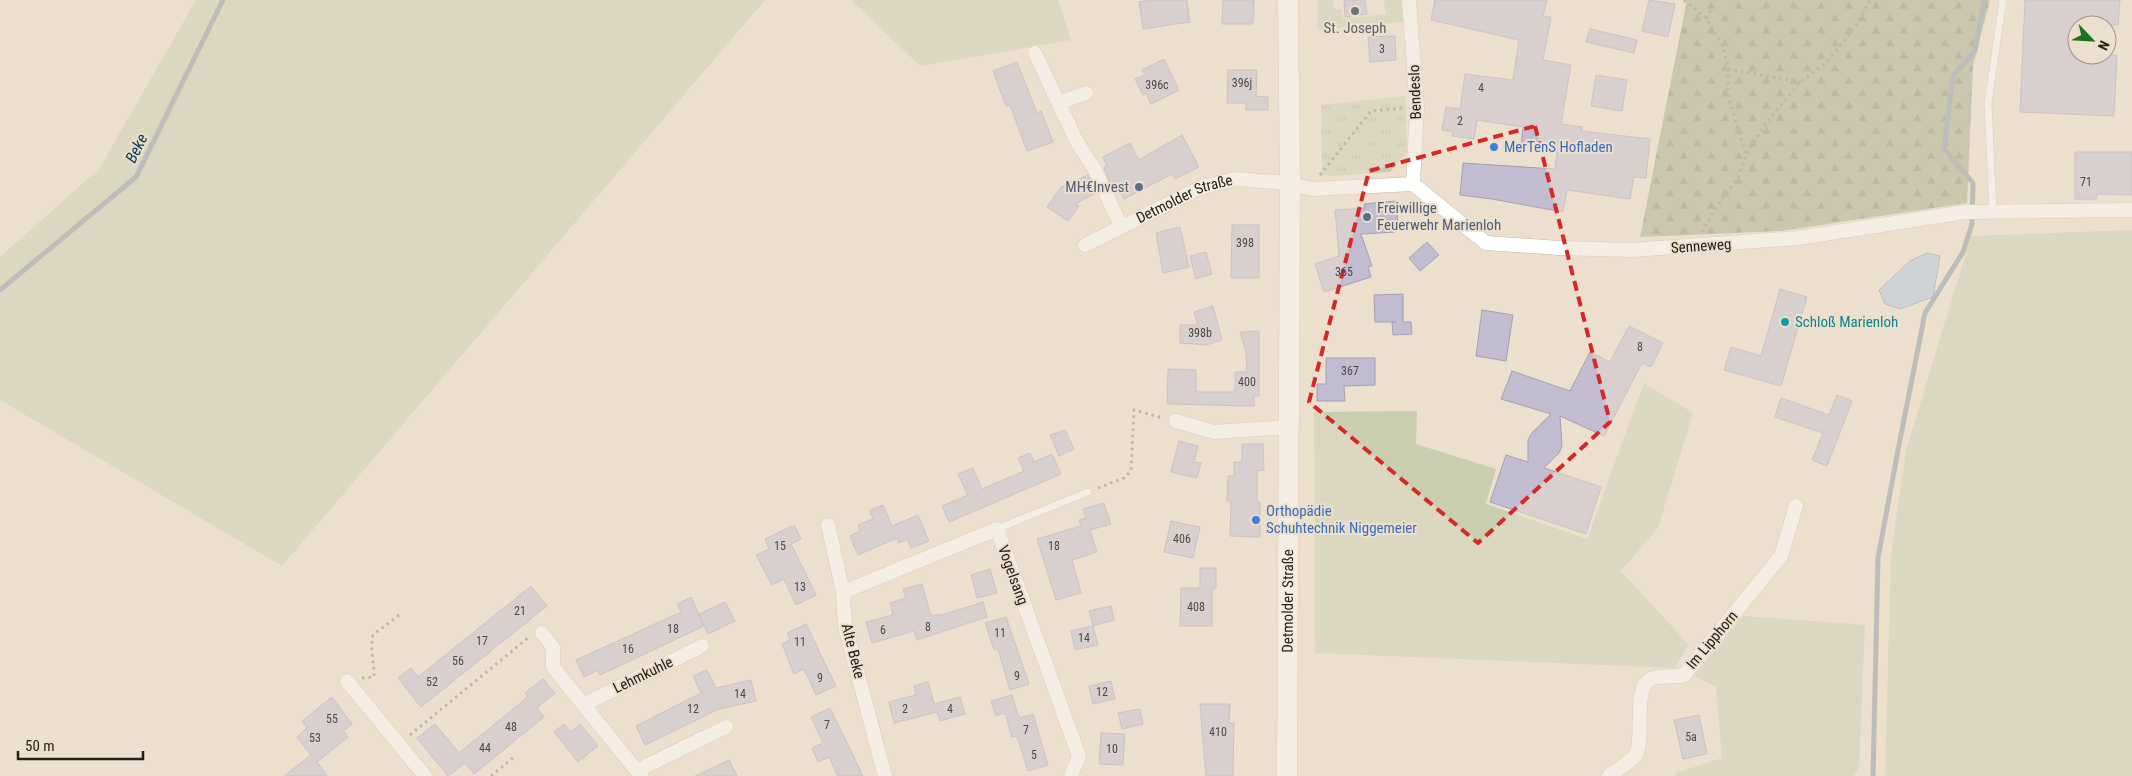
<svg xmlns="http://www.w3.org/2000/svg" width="2132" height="776" viewBox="0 0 2132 776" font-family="'Roboto Condensed',sans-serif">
  <defs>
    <pattern id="forest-firs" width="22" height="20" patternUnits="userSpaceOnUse" patternTransform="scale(1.25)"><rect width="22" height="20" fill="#a2a887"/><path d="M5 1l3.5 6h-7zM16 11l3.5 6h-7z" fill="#84886e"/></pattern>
    <pattern id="park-tufts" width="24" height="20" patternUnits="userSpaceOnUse" patternTransform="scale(1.25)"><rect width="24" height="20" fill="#c8ceaf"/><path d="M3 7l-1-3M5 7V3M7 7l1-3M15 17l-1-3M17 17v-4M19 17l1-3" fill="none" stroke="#acb196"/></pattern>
  </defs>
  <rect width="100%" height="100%" fill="#eddfce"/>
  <g fill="#c8ceaf">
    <polygon points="196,0 765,0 282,566 0,400 0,257 99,169"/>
    <polygon points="851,0 1058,0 1071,40 920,66"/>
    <polygon points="1317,0 1333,0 1334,9 1341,9 1343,19 1386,14 1384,0 1402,0 1404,22 1318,30"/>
    <polygon points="2132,230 2132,776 1885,776 1891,553 1906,451 1971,236"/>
    <polygon points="1644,383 1693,413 1658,528 1621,571 1689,645 1674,668 1315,653 1314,412 1417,411 1416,444 1496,469 1486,504 1587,539"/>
    <polygon points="1743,616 1865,625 1859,769 1853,776 1676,776 1676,773 1722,758 1716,687 1694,676"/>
  </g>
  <polygon fill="url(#forest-firs)" points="1687,0 1990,0 1973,65 1967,203 1781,231 1640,237"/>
  <polygon fill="url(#park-tufts)" points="1405,96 1407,152 1390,172 1331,176 1322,174 1321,105"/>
  <polygon fill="#a8c8de" stroke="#8196a3" points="1927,253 1940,256 1933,297 1900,309 1885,304 1879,290 1910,261"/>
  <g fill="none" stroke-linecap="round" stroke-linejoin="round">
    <g stroke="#8196a3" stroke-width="5">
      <polyline points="0,290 136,177 223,0"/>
      <polyline points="1873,776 1878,558 1898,450 1925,313 1963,252 1972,224 1973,183 1944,149 1953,76 1975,51 1984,0"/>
    </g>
  </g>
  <g fill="#c1bcd0" stroke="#a49fb2">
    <polygon points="1153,0 1187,0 1190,22 1143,29 1139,2"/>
    <polygon points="1223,0 1254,0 1253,24 1222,24"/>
    <polygon points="1344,0 1365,0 1367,14 1345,17"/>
    <polygon points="1435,0 1547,0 1543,16 1551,17 1543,60 1571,65 1561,124 1582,127 1582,131 1650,139 1646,178 1634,177 1630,199 1567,190 1563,212 1492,199 1460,195 1463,163 1555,169 1557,150 1521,145 1523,127 1477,120 1474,139 1452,136 1453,132 1442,130 1446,107 1460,109 1465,74 1513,80 1519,40 1431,20"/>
    <polygon points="1649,0 1675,4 1668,37 1642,31"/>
    <polygon points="2025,0 2120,0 2118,25 2077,25 2077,55 2117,55 2114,116 2020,112"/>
    <polygon points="1590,29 1637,40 1634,53 1586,42"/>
    <polygon points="1395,36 1396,60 1370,62 1368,37"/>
    <polygon points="1164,59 1179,90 1151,104 1146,93 1143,95 1135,79 1145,75 1142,70"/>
    <polygon points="1017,62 1037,113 1041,111 1053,142 1027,151 1010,105 1006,106 993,71"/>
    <polygon points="1228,70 1257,70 1256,96 1268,97 1268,110 1246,110 1246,103 1227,103"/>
    <polygon points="1596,75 1627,80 1622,111 1591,106"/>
    <polygon points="1182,135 1199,167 1175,179 1172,174 1124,199 1116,182 1111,185 1104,168 1107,166 1103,157 1130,143 1139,160"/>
    <polygon points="2075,152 2132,152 2132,195 2097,194 2097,199 2075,199"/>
    <polygon points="1088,175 1096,193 1075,204 1079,206 1068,221 1047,207 1061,187"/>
    <polygon points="1396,201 1398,225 1394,225 1395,232 1361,234 1372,266 1368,267 1371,277 1324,292 1315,264 1339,256 1335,210 1365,208 1364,204"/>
    <polygon points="1232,225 1259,225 1259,278 1231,278"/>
    <polygon points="1180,227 1189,267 1163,273 1156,233"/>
    <polygon points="1427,242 1439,255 1420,271 1409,258"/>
    <polygon points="1206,252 1212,274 1196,279 1190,256"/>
    <polygon points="1780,289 1807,297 1781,386 1724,370 1731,347 1761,356"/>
    <polygon points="1403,294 1403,322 1411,322 1412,334 1393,335 1392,322 1396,322 1375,322 1374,295"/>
    <polygon points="1213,306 1222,340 1206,345 1180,343 1180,325 1198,325 1194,312"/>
    <polygon points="1482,310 1513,315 1506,361 1476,356"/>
    <polygon points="1629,326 1663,343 1651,367 1642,363 1604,436 1560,416 1562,446 1559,453 1544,468 1601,487 1586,534 1490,502 1506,455 1528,462 1528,440 1531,434 1551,414 1501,399 1512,371 1570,391 1590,352 1610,362"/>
    <polygon points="1259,331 1259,396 1254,396 1254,406 1167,404 1168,369 1196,370 1196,392 1235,392 1235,372 1247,372 1246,353 1240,332"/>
    <polygon points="1326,358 1375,358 1375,385 1344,386 1345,401 1317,401 1317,384 1326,384"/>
    <polygon points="1837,395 1852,401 1827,466 1812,460 1823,433 1775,417 1781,398 1829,415"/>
    <polygon points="1065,430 1074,449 1059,456 1050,435"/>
    <polygon points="1179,441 1198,446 1194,462 1201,463 1197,478 1171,472"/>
    <polygon points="1242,444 1263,444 1264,470 1257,471 1257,502 1260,502 1260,537 1230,536 1231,501 1227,501 1228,476 1234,476 1234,462 1242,462"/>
    <polygon points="1030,453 1034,462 1052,454 1061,474 949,522 942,506 968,495 958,474 973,468 982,489 1024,471 1018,458"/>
    <polygon points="1104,503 1111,524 1090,530 1097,552 1072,560 1081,593 1056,600 1037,539 1081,526 1079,520 1086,518 1083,509"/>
    <polygon points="883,505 892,526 918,515 929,541 911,548 907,539 899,543 897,538 858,555 850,536 860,531 858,525 873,519 870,510"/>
    <polygon points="1171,521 1200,527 1193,558 1164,552"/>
    <polygon points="794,525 801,539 791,544 816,595 796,605 784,579 772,585 756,555 769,549 765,539"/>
    <polygon points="1200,568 1216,568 1216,588 1212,589 1212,626 1180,626 1181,588 1200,588"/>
    <polygon points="990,569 997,593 977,598 971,575"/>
    <polygon points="922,584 931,616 939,614 939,616 983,602 987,617 917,640 914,631 872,643 866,622 893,615 890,603 906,598 903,589"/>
    <polygon points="531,586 547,606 421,707 398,678 411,668 418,677"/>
    <polygon points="691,597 704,626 600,675 598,670 584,677 576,660 681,612 677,604"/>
    <polygon points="725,602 735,621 708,634 699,614"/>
    <polygon points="1111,606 1114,620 1093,626 1098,645 1075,650 1071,631 1093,626 1089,611"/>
    <polygon points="1006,617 1029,684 1010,690 998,649 994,650 985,623"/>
    <polygon points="806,624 836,686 816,695 804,669 794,674 782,644 790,640 787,633"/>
    <polygon points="707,670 716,688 751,680 756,701 719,709 645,745 636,726 701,693 693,676"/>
    <polygon points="543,679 555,693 537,708 544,717 474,774 465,763 448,776 417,738 435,724 459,753 528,697 525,693"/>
    <polygon points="1111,681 1115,699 1093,704 1089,686"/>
    <polygon points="928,682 934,704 960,697 965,714 940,721 937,712 894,723 889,702 916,695 914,686"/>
    <polygon points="1012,695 1019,718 1033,714 1048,765 1028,771 1017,736 1012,737 1005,713 996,716 991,701"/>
    <polygon points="332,697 352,724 343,731 348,737 317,762 327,776 284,776 311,755 297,737 307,728 302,721"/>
    <polygon points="1200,704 1230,704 1229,723 1234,723 1233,776 1206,776"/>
    <polygon points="830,708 849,747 863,776 838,776 829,757 818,762 812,748 823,743 811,717"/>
    <polygon points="1140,709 1143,724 1122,729 1118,713"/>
    <polygon points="1699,715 1707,754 1683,759 1674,720"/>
    <polygon points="564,724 571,732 580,724 598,746 578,762 554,732"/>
    <polygon points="1101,733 1125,734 1123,765 1099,764"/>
    <polygon points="729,760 737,776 695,776 723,763"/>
  </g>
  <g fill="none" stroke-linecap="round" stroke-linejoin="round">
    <g stroke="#c5b7a7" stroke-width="8">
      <g id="lane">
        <polyline points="1993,211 1988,103 2003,0"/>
        <polyline points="997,529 1088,492"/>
      </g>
    </g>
    <g stroke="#c5b7a7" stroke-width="15">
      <g id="street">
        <polyline points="1409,0 1417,107 1413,184"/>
        <polyline points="1035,53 1077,142 1095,170 1121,226"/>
        <polyline points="1059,103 1086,93"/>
        <path id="s1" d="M1085 245 1202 187 1235 179 1277 182 1313 189 1413 184 1486 243 1559 248 1632 250 1798 238 1965 212 2132 210"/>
        <polyline points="1176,421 1214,432 1288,427"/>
        <polyline points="828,525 843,592 845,626 885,776"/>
        <polyline points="843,592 997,529 1079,756 1071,776"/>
        <polyline points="542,633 553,647 553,667 641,776"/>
        <polyline points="347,681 425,776"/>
        <polyline points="585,706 591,701 702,646"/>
        <polyline points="638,772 646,766 726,727"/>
        <path d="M1609 776C1616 770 1632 762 1636 754 1645 736 1632 688 1651 679 1659 675 1674 677 1683 676L1781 556 1796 506"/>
      </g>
    </g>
    <g stroke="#c5b7a7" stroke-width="21">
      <g id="secondary">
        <path id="s2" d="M1287 776 1290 184 1288 0"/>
      </g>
    </g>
    <g stroke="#8c8377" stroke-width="3" stroke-dasharray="2.5 4" stroke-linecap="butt">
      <polyline points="1684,0 1707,19 1724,48 1728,69 1728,96 1746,155"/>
      <polyline points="1707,19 1715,0"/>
      <polyline points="1728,69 1800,82"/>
      <polyline points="1320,175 1371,111 1403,108"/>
      <polyline points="1702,232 1714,211 1738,177 1746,156 1763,127 1800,82 1827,62 1855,27 1870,0"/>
      <polyline points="1098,488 1124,478 1131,471 1134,410 1163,418"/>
      <path d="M362 678 374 677C374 662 370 649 373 635L399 615"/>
      <polyline points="410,735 529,637"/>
      <polyline points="491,776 515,756"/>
    </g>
    <use href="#lane" stroke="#fff" stroke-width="7"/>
    <use href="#street" stroke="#fff" stroke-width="14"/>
    <use href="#secondary" stroke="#fff" stroke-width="20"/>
  </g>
  <path d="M0 0H2132V776H0ZM1535 126 1610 422 1478 543 1309 402 1369 171Z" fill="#eddfce" fill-opacity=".55" fill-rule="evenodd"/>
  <path fill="none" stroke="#d62828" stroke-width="4" stroke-dasharray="10 6" stroke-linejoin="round" d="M1535 126 1610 422 1478 543 1309 402 1369 171Z"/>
  <circle fill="#6b7280" stroke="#eddfce" stroke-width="2" cx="1355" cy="11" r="5"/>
  <g fill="#3f7fe0" stroke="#eddfce" stroke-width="2">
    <circle cx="1494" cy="147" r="5"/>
    <circle cx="1256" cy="520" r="5"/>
  </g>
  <g fill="#5c6f8a" stroke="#eddfce" stroke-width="2">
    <circle cx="1139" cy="187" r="5"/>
    <circle cx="1367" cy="217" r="5"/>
  </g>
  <circle fill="#0f9aa8" stroke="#eddfce" stroke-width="2" cx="1785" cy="322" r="5"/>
  <g text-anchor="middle" stroke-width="4" stroke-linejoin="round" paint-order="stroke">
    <g font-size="12" fill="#4c4747">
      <text x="1382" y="53">3</text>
      <text x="1242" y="87">396j</text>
      <text x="1157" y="89">396c</text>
      <text x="1481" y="92">4</text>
      <text x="1460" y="125">2</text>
      <text x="2086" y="186">71</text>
      <text x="1245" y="247">398</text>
      <text x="1344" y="276">365</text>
      <text x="1200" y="337">398b</text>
      <text x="1640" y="351">8</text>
      <text x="1350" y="375">367</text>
      <text x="1247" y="386">400</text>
      <text x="1182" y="543">406</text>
      <text x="780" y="550">15</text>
      <text x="1054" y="550">18</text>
      <text x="800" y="591">13</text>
      <text x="1196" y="611">408</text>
      <text x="520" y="615">21</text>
      <text x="928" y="631">8</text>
      <text x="673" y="633">18</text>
      <text x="883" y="634">6</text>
      <text x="1000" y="637">11</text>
      <text x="1084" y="642">14</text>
      <text x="482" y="645">17</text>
      <text x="800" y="646">11</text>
      <text x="628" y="653">16</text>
      <text x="458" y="665">56</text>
      <text x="1017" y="680">9</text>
      <text x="820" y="682">9</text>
      <text x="432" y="686">52</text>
      <text x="1102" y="696">12</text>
      <text x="740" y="698">14</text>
      <text x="693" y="713">12</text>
      <text x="905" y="713">2</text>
      <text x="950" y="713">4</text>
      <text x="332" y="723">55</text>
      <text x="827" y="729">7</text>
      <text x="511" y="731">48</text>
      <text x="1026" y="734">7</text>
      <text x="1218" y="736">410</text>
      <text x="1691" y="741">5a</text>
      <text x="315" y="742">53</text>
      <text x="485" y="752">44</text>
      <text x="1112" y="753">10</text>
      <text x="1034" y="759">5</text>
    </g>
    <g font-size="15" fill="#5b616d" stroke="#eddfce">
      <text x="1355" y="33">St. Joseph</text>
    </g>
    <g font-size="15" fill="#252019" stroke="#eddfce">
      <text transform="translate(1415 92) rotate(-92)" y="5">Bendeslo</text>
      <text dy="5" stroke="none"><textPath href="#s1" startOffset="110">Detmolder Straße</textPath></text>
      <text transform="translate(1701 246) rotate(-4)" y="5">Senneweg</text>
      <text transform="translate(1013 575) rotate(70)" y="5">Vogelsang</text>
      <text dy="5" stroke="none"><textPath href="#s2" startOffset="175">Detmolder Straße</textPath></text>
      <text transform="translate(1712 640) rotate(-50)" y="5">Im Lipphorn</text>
      <text transform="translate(853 651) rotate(76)" y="5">Alte Beke</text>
      <text transform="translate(643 675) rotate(-26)" y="5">Lehmkuhle</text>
    </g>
    <g font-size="15" fill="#366cbe" stroke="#eddfce" text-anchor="start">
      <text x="1504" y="152">MerTenS Hofladen</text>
      <text x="1266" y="516">Orthopädie<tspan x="1266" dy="17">Schuhtechnik Niggemeier</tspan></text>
    </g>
    <g font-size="15" fill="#4e5e75" stroke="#eddfce" text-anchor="end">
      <text x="1129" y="192">MH€Invest</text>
      <text x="1377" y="213" text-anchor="start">Freiwillige<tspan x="1377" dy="17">Feuerwehr Marienloh</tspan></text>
    </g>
    <g font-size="15" fill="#0d838f" stroke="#eddfce" text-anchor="start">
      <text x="1795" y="327">Schloß Marienloh</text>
    </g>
    <g font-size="16" font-style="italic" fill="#003958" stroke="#eddfce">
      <text transform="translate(136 148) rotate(-64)" y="6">Beke</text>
    </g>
  </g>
  <g transform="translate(2092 40) rotate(115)"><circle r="24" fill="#eddfce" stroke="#9d9386"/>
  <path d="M0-4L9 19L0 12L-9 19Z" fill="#1c731f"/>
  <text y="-8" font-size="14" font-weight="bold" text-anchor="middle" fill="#252019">N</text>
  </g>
  <path d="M18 751v8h125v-8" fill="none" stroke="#252019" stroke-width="2.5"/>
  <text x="25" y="751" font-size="15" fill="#252019" stroke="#eddfce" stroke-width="4" paint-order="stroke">50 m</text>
</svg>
